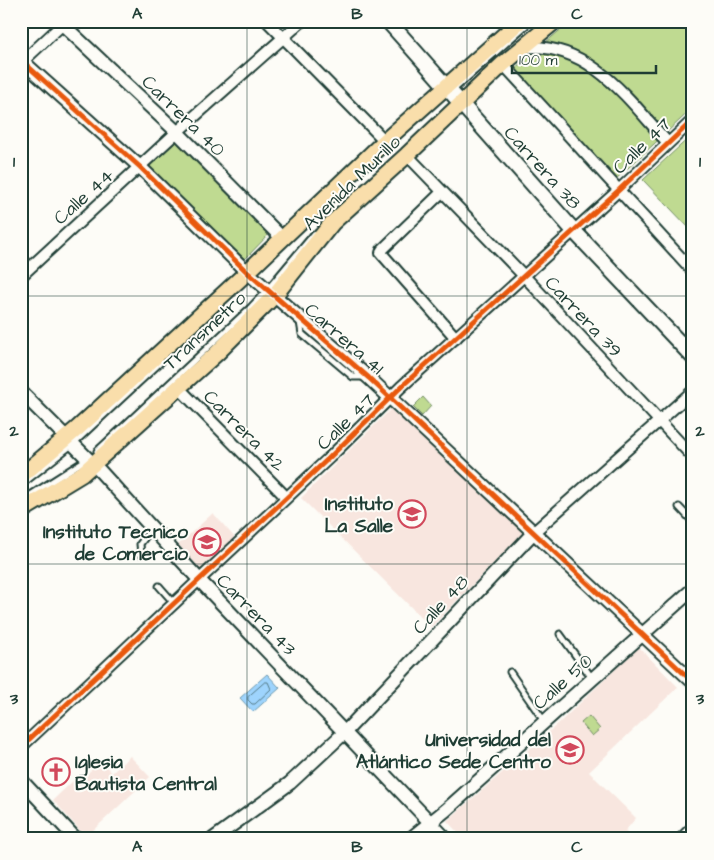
<svg xmlns="http://www.w3.org/2000/svg" width="714" height="860" viewBox="0 0 714 860" font-family="'Architects Daughter',sans-serif">
  <rect width="100%" height="100%" fill="#fdfcf7"/>
  <filter id="ink" filterUnits="userSpaceOnUse"><feTurbulence type="fractalNoise" baseFrequency=".02" numOctaves="2"/><feDisplacementMap in="SourceGraphic" scale="10" xChannelSelector="R" yChannelSelector="G"/><feConvolveMatrix kernelMatrix="1 2 1 2 8 2 1 2 1" color-interpolation-filters="sRGB"/></filter>
  <g filter="url(#ink)">
    <g fill="#f8e6df">
      <polygon points="393,407 525,531 431,627 301,498"/>
      <polygon points="213,513 236,539 201,570 178,545"/>
      <polygon points="639,647 678,687 589,772 636,818 625,831 633,839 464,839 447,821 560,722"/>
      <polygon points="130,756 150,777 86,837 53,800 74,780 77,783 101,761 112,773"/>
    </g>
    <g fill="#bfda91" stroke="#6f8c62">
      <polygon points="571,21 693,21 693,108 615,180 514,69"/>
      <polygon points="693,134 693,232 643,180"/>
      <polygon points="178,140 271,232 245,259 149,167"/>
      <polygon points="423,397 431,406 422,416 413,407"/>
      <polygon points="589,716 600,729 592,736 581,723"/>
    </g>
    <polygon fill="#9ed4fd" stroke="#6b98ad" points="267,674 280,688 253,712 240,698"/>
    <g fill="none" stroke-linecap="round" stroke-linejoin="round">
      <polygon stroke="#527984" stroke-width="1" points="265,682 268,682 271,689 255,704 252,704 248,700 248,697"/>
      <g stroke="#1f3d34" stroke-width="9">
        <g id="service">
          <polyline points="451,92 531,21"/>
          <polyline points="300,322 302,334 353,377 364,377"/>
          <polyline points="97,451 251,307 267,290 314,234"/>
          <polyline points="21,485 73,444 161,362"/>
          <polyline points="21,501 87,459"/>
          <polyline points="679,507 693,522"/>
          <polyline points="141,554 140,544 152,528"/>
          <polyline points="159,586 174,603"/>
          <polyline points="560,634 592,678"/>
          <polyline points="510,672 544,721"/>
        </g>
      </g>
      <g stroke="#1f3d34" stroke-width="14">
        <g id="minor">
          <polyline points="267,21 385,141"/>
          <path d="M522 48C588 40 629 100 668 143"/>
          <polyline points="21,63 66,21"/>
          <polyline points="503,64 693,271"/>
          <polyline points="407,155 526,278 693,457"/>
          <polyline points="442,192 382,250 381,253 456,338"/>
          <polyline points="21,276 177,132 302,21"/>
          <polyline points="179,388 286,497"/>
          <polyline points="534,532 693,391"/>
          <polyline points="21,747 330,457 401,387 619,190 693,120"/>
          <polyline points="681,839 693,827"/>
        </g>
      </g>
      <g stroke="#1f3d34" stroke-width="16">
        <g id="tertiary">
          <polyline points="59,21 177,132 282,238"/>
          <polyline points="21,60 140,167 247,272 369,378 693,682"/>
          <polyline points="21,392 100,471 204,585 446,839"/>
          <polyline points="21,780 76,839"/>
          <polyline points="213,839 290,783 344,733 534,532"/>
          <polyline points="410,839 446,810 693,589"/>
        </g>
      </g>
      <g stroke="#1f3d34" stroke-width="18">
        <polyline id="secondary" points="388,21 574,231 693,357"/>
      </g>
      <g stroke="#1f3d34" stroke-width="19">
        <g id="primary">
          <polyline points="21,476 78,428 242,277 385,141 520,21"/>
          <polyline points="21,511 82,474 217,353 274,296 332,223 407,155 503,64 555,21"/>
        </g>
      </g>
      <use href="#service" stroke="#fdfcf7" stroke-width="5"/>
      <use href="#minor" stroke="#fdfcf7" stroke-width="10"/>
      <use href="#tertiary" stroke="#fdfcf7" stroke-width="12"/>
      <use href="#secondary" stroke="#fdfcf7" stroke-width="14"/>
      <use href="#primary" stroke="#f9deab" stroke-width="15"/>
      <g stroke="#fdfcf7" stroke-width="8">
        <g id="cycleway">
          <polyline points="21,60 140,167 247,272 369,378 693,682"/>
          <polyline points="21,747 330,457 401,387 619,190 693,120"/>
        </g>
      </g>
      <use href="#cycleway" stroke="#e8590c" stroke-width="5"/>
    </g>
  </g>
  <path fill="none" stroke="#1f3d34" stroke-width="1" stroke-opacity="0.55" d="M247 21V839M467 21V839M21 296H693M21 564H693"/>
  <defs>
    <g id="school-ring" transform="scale(1.4375)"><circle r="9.5" fill="#fdfcf7" stroke="#d1495b" stroke-width="1.5"/><path d="M0-5L7-2L0 1L-7-2ZM-4 1L0 2.5L4 1V4Q0 6-4 4Z" fill="#d1495b"/></g>
    <g id="university-ring" transform="scale(1.4375)"><circle r="9.5" fill="#fdfcf7" stroke="#d1495b" stroke-width="1.5"/><path d="M0-5L7-2L0 1L-7-2ZM-4 1L0 2.5L4 1V4Q0 6-4 4Z" fill="#d1495b"/></g>
    <g id="church-ring" transform="scale(1.4375)"><circle r="9.5" fill="#fdfcf7" stroke="#d1495b" stroke-width="1.5"/><path d="M-1.2-6h2.4v3.5h3.3v2.4h-3.3V6h-2.4V-.1h-3.3v-2.4h3.3Z" fill="#d1495b"/></g>
  </defs>
  <g fill-rule="evenodd">
    <use href="#school-ring" x="412" y="514"/>
    <use href="#school-ring" x="207" y="542"/>
    <use href="#university-ring" x="570" y="750"/>
    <use href="#church-ring" x="56" y="772"/>
  </g>
  <g text-anchor="middle" stroke-width="4" stroke-linejoin="round" paint-order="stroke">
    <g font-size="19" fill="#1f3d34" stroke="#fdfcf7">
      <text transform="translate(184 115) rotate(44)" y="7">Carrera 40</text>
      <text transform="translate(641 145) rotate(-44)" y="7">Calle 47</text>
      <text transform="translate(543 167) rotate(48)" y="7">Carrera 38</text>
      <text transform="translate(351 182) rotate(-44)" y="7">Avenida Murillo</text>
      <text transform="translate(83 196) rotate(-42)" y="7">Calle 44</text>
      <text transform="translate(584 316) rotate(47)" y="7">Carrera 39</text>
      <text transform="translate(204 330) rotate(-43)" y="7">Transmetro</text>
      <text transform="translate(345 338) rotate(41)" y="7">Carrera 41</text>
      <text transform="translate(345 421) rotate(-44)" y="7">Calle 47</text>
      <text transform="translate(245 430) rotate(45)" y="7">Carrera 42</text>
      <text transform="translate(440 604) rotate(-47)" y="7">Calle 48</text>
      <text transform="translate(257 614) rotate(46)" y="7">Carrera 43</text>
      <text transform="translate(562 681) rotate(-42)" y="7">Calle 50</text>
    </g>
    <g font-size="19" font-weight="bold" fill="#1f3d34" stroke="#fdfcf7" text-anchor="end">
      <text x="393" y="510">Instituto<tspan x="393" dy="22">La Salle</tspan></text>
      <text x="188" y="538">Instituto Tecnico<tspan x="188" dy="22">de Comercio</tspan></text>
      <text x="551" y="746">Universidad del<tspan x="551" dy="22">Atlántico Sede Centro</tspan></text>
      <text x="75" y="768" text-anchor="start">Iglesia<tspan x="75" dy="22">Bautista Central</tspan></text>
    </g>
  </g>
  <rect width="714" height="860" fill="none" stroke="#fdfcf7" stroke-width="55"/>
  <path d="M512 65v8h144v-8" fill="none" stroke="#1f3d34" stroke-width="2.5"/>
  <text x="519" y="65" font-size="15" fill="#1f3d34" stroke="#fdfcf7" stroke-width="4" paint-order="stroke">100 m</text>
  <rect x="28" y="28" width="658" height="804" fill="none" stroke="#1f3d34" stroke-width="2"/>
  <g font-size="16" text-anchor="middle" font-weight="bold" fill="#1f3d34">
    <text x="137" y="19">A</text>
    <text x="357" y="19">B</text>
    <text x="577" y="19">C</text>
    <text x="14" y="167">1</text>
    <text x="700" y="167">1</text>
    <text x="14" y="436">2</text>
    <text x="700" y="436">2</text>
    <text x="14" y="704">3</text>
    <text x="700" y="704">3</text>
    <text x="137" y="852">A</text>
    <text x="357" y="852">B</text>
    <text x="577" y="852">C</text>
  </g>
</svg>
